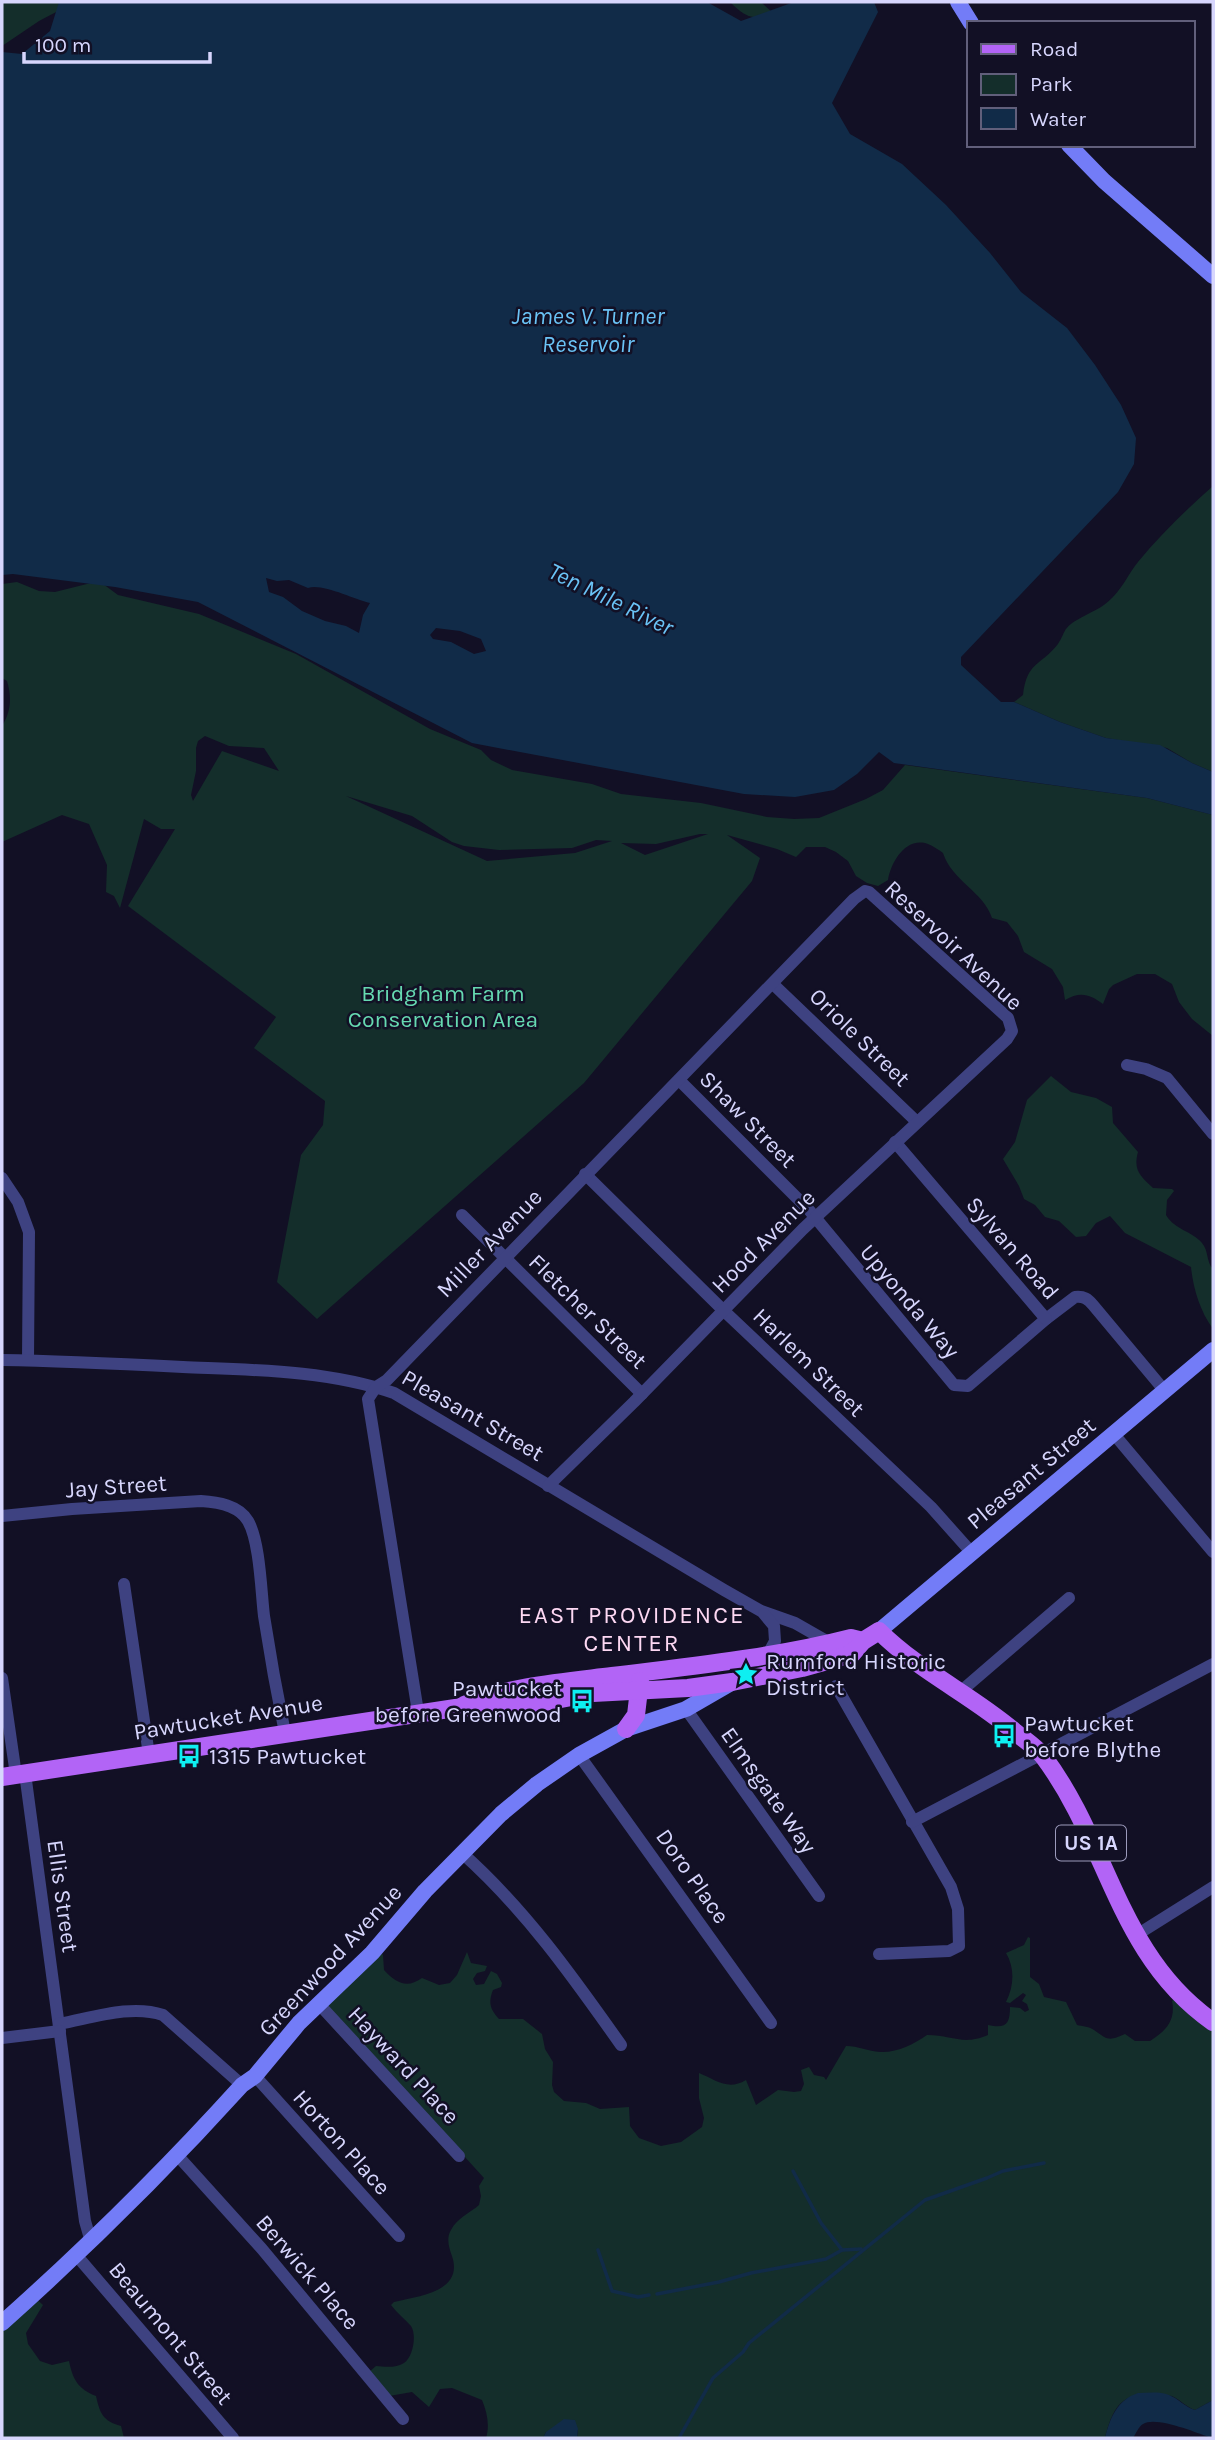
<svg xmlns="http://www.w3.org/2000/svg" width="1215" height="2440" viewBox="0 0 1215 2440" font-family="Karla,sans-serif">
  <rect width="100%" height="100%" fill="#121025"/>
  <g fill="#142e2b" fill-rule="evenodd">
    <polygon points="2,2 60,2 58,11 39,21 2,46"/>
    <path d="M730 2H761L774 14C754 22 744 16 730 2Z"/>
    <path d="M1213 486V772L1192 763 1167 748 1106 738 1060 722 1014 702 1023 695C1027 661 1041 666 1058 644 1066 632 1062 629 1077 620 1090 612 1102 609 1113 597 1123 587 1129 573 1138 562 1160 535 1187 509 1213 486Z"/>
    <path d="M99 581 118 595 199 614 296 654 430 729 481 750 491 760 512 770 592 784 621 794 701 803 767 817 794 819 819 818 866 799 883 790 905 765 1147 798 1213 815V1036L1192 1019 1179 1002 1172 984 1155 974H1137L1113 985 1109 989 1103 1004C1090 994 1080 991 1065 1000L1063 987 1052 969 1024 952 1018 936 1007 922 992 918C984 892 952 881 943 853 939 850 933 846 928 844 906 836 891 862 888 880L878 886 867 883 856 876 848 861 836 852 825 847H806L796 857 777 849 727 835 760 858 752 881 584 1083 317 1319 277 1282 301 1155 323 1125 325 1101 254 1048 276 1017 128 906 175 829H161L144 819 120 908 114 896 106 892 107 865 89 824 62 815 2 842V726C11 712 12 697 7 681L2 678V584L17 582 39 591 55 592ZM205 736 229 746 264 748 279 771 222 751 193 801 191 795 196 771V748L198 741ZM346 796 412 816 452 842 464 846 499 850 572 848 596 840 612 841 575 853 487 861ZM700 834H708L645 855 621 843 656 844Z"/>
    <path d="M1051 1076 1071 1092 1096 1098 1112 1107 1113 1123 1138 1152C1133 1170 1140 1176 1153 1188L1172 1189 1174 1191 1167 1200 1166 1215C1175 1230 1192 1231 1202 1243 1209 1251 1206 1262 1213 1269V1329C1200 1311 1193 1288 1191 1267L1125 1233 1110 1216 1096 1223 1086 1236 1076 1237 1059 1221 1045 1217 1035 1205 1024 1199 1019 1186 1003 1159 1015 1142 1027 1100Z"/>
    <path d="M1028 1937 1030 1938V1977L1039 1984 1044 1997 1066 2002 1077 2025C1082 2026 1090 2027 1094 2030 1107 2039 1108 2042 1125 2034L1135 2041H1150C1166 2031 1176 2020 1172 2001L1182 1992 1213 2018V2400L1195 2410C1186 2407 1181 2400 1172 2396 1168 2395 1160 2395 1156 2395 1121 2392 1113 2407 1105 2438H577L578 2429 546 2432 543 2438H486C490 2425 487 2412 482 2400L452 2388 440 2389 429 2407 412 2392 389 2396 369 2372 376 2366C385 2367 397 2368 404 2363 413 2357 417 2335 411 2326 405 2319 397 2313 391 2305L394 2302C419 2296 464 2292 452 2256 449 2248 446 2238 451 2230 457 2218 470 2213 479 2205L481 2196 479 2186 484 2178 325 2003 381 1953 383 1955 384 1970C396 1983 407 1989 422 1978L439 1985 450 1983 457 1975 467 1952 471 1963 487 1966 485 1971 477 1973 473 1979 476 1985 484 1984 491 1971 497 1974 502 1983 501 1987 493 1990C488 2003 490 2009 499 2019H523L542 2034 545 2049 553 2062 552 2085 554 2092 564 2101 586 2103 600 2109 629 2107 630 2126 639 2138 661 2146 681 2142 702 2127 704 2118 699 2098V2073C716 2080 728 2091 746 2080L756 2105 778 2090 794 2092 801 2091 804 2084 801 2070 809 2067 814 2075 824 2077 826 2080 846 2046C858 2046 868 2051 880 2052 897 2053 914 2044 927 2035 952 2035 963 2046 988 2035V2025C1006 2029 1010 2024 1010 2007L1020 2008 1025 2012 1029 2010 1027 2004 1022 2001 1026 1995 1023 1993 1010 2003 1006 2002C1014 1986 1015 1968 1006 1953L1024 1945Z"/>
    <path d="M34 2297 43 2305 26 2333 28 2344 40 2361 52 2365 69 2361C73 2380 78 2389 96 2396 100 2414 103 2421 121 2426L124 2438H2V2323Z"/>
  </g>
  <g fill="#112b48" fill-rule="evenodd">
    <path d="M59 2H707L741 21 794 2H874L878 12 832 103 850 134 902 164 946 205 990 253 1021 292 1067 328 1095 365 1121 405 1136 438 1134 464 1118 492 961 657V665L1001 702H1014L1060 722 1106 738 1160 745 1192 763 1213 772V815L1147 798 894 763 879 752 857 774 834 790 795 797 744 794 472 743 198 602 115 587 13 574 2 575V52L22 54 50 31ZM266 578 277 581 289 580 308 588C322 583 353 599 370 603L363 615 359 633 346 626 325 621 302 611 283 597 269 592ZM436 628 460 631 481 639 486 651 474 654 451 642 433 639 430 635Z"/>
    <path d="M1138 2393C1148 2393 1159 2391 1169 2395 1179 2399 1185 2407 1195 2410L1213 2400V2435L1209 2437C1194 2432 1156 2416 1143 2424 1138 2427 1136 2434 1133 2438H1105C1110 2418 1117 2400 1138 2393Z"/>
    <polygon points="564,2419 575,2420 578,2429 577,2438 543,2438 546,2432"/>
  </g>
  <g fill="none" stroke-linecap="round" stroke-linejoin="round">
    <g stroke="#112b48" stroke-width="3.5">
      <polyline points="793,2171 821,2223 842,2250"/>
      <polyline points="598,2250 612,2291 638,2297 649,2295"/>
      <polyline points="657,2294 719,2282 751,2273 826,2259 842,2250 861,2249"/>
      <polyline points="679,2438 713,2378 743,2352 749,2343 925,2200 987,2178 1003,2171 1044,2163"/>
    </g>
    <g stroke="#3e4281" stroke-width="12">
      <polyline points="773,984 917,1122"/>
      <polyline points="1127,1065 1146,1069 1167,1078 1213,1134"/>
      <path d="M679 1080 809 1210 954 1385 968 1386 1046 1319 1075 1297C1084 1296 1088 1299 1093 1305L1164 1390"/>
      <polyline points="895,1142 1046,1319"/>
      <polyline points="585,1174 723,1310 931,1507 972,1553"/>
      <polyline points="2,1178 18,1202 29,1232 28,1360"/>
      <polyline points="462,1215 642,1394"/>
      <path d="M2 1360C62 1361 123 1364 183 1367 254 1370 327 1370 394 1393L724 1590 761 1611 795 1623 830 1643"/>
      <polyline points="1113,1433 1213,1552"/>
      <path d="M2 1516 72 1509 201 1501C217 1502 239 1505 248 1521 260 1542 261 1591 264 1616 270 1655 277 1694 285 1733"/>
      <polyline points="124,1584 149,1755"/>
      <polyline points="764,1614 774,1626 775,1641 768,1654"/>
      <polyline points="2,1678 16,1775"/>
      <polyline points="836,1686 951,1887 958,1909 959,1946 949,1951 879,1954"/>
      <polyline points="960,1692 1069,1598"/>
      <polyline points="686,1709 819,1896"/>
      <polyline points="418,1712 368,1399 376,1387 387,1380 854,899 865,891 869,892 1008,1018 1012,1031 1007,1039 803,1229 634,1402 548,1486"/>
      <polyline points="579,1755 771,2023"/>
      <polyline points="25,1773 85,2221 91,2242"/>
      <polyline points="912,1822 1213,1664"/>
      <path d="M462 1853C525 1909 573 1977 621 2045"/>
      <polyline points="1135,1936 1213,1887"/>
      <polyline points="318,2003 459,2156"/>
      <path d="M59 2024C92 2018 131 2004 163 2015L242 2085"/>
      <polyline points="2,2038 60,2031"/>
      <polyline points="255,2076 399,2236"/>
      <polyline points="178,2156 262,2249 403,2419"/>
      <polyline points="77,2256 233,2438"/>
    </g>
    <g stroke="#737cf7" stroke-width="16">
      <polyline points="958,2 971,23"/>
      <polyline points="1069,145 1104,181 1213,276"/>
      <polyline points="879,1631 1213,1350"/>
      <path d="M2 2323C86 2248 166 2169 242 2085L255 2076 299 2023 372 1953 425 1891 501 1814 537 1784 579 1755 626 1729 686 1709 731 1683"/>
    </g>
    <g stroke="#b264f6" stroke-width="18">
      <path d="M464 1705C510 1686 563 1682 612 1676 691 1666 773 1658 851 1638L863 1641"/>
      <polyline points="626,1729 636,1715 640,1681"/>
      <path d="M2 1777 462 1707 486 1709 529 1705 593 1693 688 1688 732 1682 802 1668 852 1654 863 1641 879 1631C919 1671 972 1695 1015 1732 1025 1740 1036 1747 1043 1756 1109 1843 1117 1955 1213 2022"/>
    </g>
  </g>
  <defs>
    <g id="sight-bare" transform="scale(1.89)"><path d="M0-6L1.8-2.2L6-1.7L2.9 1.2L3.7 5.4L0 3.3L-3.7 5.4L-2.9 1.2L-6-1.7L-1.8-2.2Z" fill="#0eeff1" stroke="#121025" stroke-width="2.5" paint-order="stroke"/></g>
    <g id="bus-bare" transform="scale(1.89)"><path d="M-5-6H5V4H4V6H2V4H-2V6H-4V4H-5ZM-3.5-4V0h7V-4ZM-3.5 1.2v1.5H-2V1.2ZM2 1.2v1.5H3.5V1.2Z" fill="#0eeff1" stroke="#121025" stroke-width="2.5" paint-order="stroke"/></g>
  </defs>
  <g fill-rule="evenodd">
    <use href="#sight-bare" x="746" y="1674"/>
    <use href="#bus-bare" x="582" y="1701"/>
    <use href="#bus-bare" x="1004" y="1736"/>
    <use href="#bus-bare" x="189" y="1756"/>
  </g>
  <g text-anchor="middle" stroke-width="5" stroke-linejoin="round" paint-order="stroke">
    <rect fill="#121025" stroke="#9c9bbc" stroke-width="2" x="1056" y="1825.5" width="70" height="35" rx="5"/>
    <g font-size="21" font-weight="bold" fill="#d7d6fd">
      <text x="1091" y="1850">US 1A</text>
    </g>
    <g font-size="23" fill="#d7d6fd" stroke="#121025">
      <text transform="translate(954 945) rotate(43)" y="8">Reservoir Avenue</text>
      <text transform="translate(860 1037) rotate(44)" y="8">Oriole Street</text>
      <text transform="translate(748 1119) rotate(45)" y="8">Shaw Street</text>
      <text transform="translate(763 1241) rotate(-45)" y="8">Hood Avenue</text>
      <text transform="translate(489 1243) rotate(-46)" y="8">Miller Avenue</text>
      <text transform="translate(1013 1248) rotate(49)" y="8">Sylvan Road</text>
      <text transform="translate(910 1301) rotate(50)" y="8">Upyonda Way</text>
      <text transform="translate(588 1311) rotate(44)" y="8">Fletcher Street</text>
      <text transform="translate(809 1362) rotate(44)" y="8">Harlem Street</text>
      <text transform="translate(473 1415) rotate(30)" y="8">Pleasant Street</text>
      <text transform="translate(1031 1473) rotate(-40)" y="8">Pleasant Street</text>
      <text transform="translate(116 1486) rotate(-4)" y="8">Jay Street</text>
      <text transform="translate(228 1717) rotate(-9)" y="8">Pawtucket Avenue</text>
      <text transform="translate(769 1790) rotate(55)" y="8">Elmsgate Way</text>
      <text transform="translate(693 1876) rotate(55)" y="8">Doro Place</text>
      <text transform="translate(63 1896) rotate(82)" y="8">Ellis Street</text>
      <text transform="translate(330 1960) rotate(-47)" y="8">Greenwood Avenue</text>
      <text transform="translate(404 2065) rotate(47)" y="8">Hayward Place</text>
      <text transform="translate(342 2142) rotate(48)" y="8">Horton Place</text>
      <text transform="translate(308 2272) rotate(49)" y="8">Berwick Place</text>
      <text transform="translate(171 2333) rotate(50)" y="8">Beaumont Street</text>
    </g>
    <g font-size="23" fill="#66d9b1" stroke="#121025">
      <text x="443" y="1001">Bridgham Farm<tspan x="443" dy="26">Conservation Area</tspan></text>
    </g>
    <g font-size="23" fill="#d7d6fd" stroke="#121025" text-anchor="start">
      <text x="766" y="1669">Rumford Historic<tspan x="766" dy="26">District</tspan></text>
      <text x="562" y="1696" text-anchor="end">Pawtucket<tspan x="562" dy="26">before Greenwood</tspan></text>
      <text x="1024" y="1731">Pawtucket<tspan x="1024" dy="26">before Blythe</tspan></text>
      <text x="209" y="1764">1315 Pawtucket</text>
    </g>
    <g font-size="24" font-style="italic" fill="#6ac3f6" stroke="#121025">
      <text x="588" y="324">James V. Turner<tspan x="588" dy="28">Reservoir</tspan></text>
      <text transform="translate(611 599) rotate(26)" y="8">Ten Mile River</text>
    </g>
    <g font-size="24" letter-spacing="2" fill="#fdd8f3" stroke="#121025">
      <text x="632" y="1623">EAST PROVIDENCE<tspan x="632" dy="28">CENTER</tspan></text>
    </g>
  </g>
  <rect width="1215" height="2440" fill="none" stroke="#d7d6fd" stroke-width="7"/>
  <rect x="967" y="21" width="228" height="126" fill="#121025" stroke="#615f7b" stroke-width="2"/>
  <rect x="981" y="44" width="35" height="10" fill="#b264f6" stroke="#615f7b" stroke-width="2"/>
  <text x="1030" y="56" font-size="21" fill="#d7d6fd">Road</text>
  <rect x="981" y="74" width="35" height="21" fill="#142e2b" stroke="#615f7b" stroke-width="2"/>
  <text x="1030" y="91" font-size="21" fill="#d7d6fd">Park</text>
  <rect x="981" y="108" width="35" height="21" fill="#112b48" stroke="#615f7b" stroke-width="2"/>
  <text x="1030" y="126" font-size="21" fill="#d7d6fd">Water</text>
  <path d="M24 52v10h186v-10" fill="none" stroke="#d7d6fd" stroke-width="3.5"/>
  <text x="35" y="52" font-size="21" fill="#d7d6fd" stroke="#121025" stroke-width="5" paint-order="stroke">100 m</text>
</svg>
